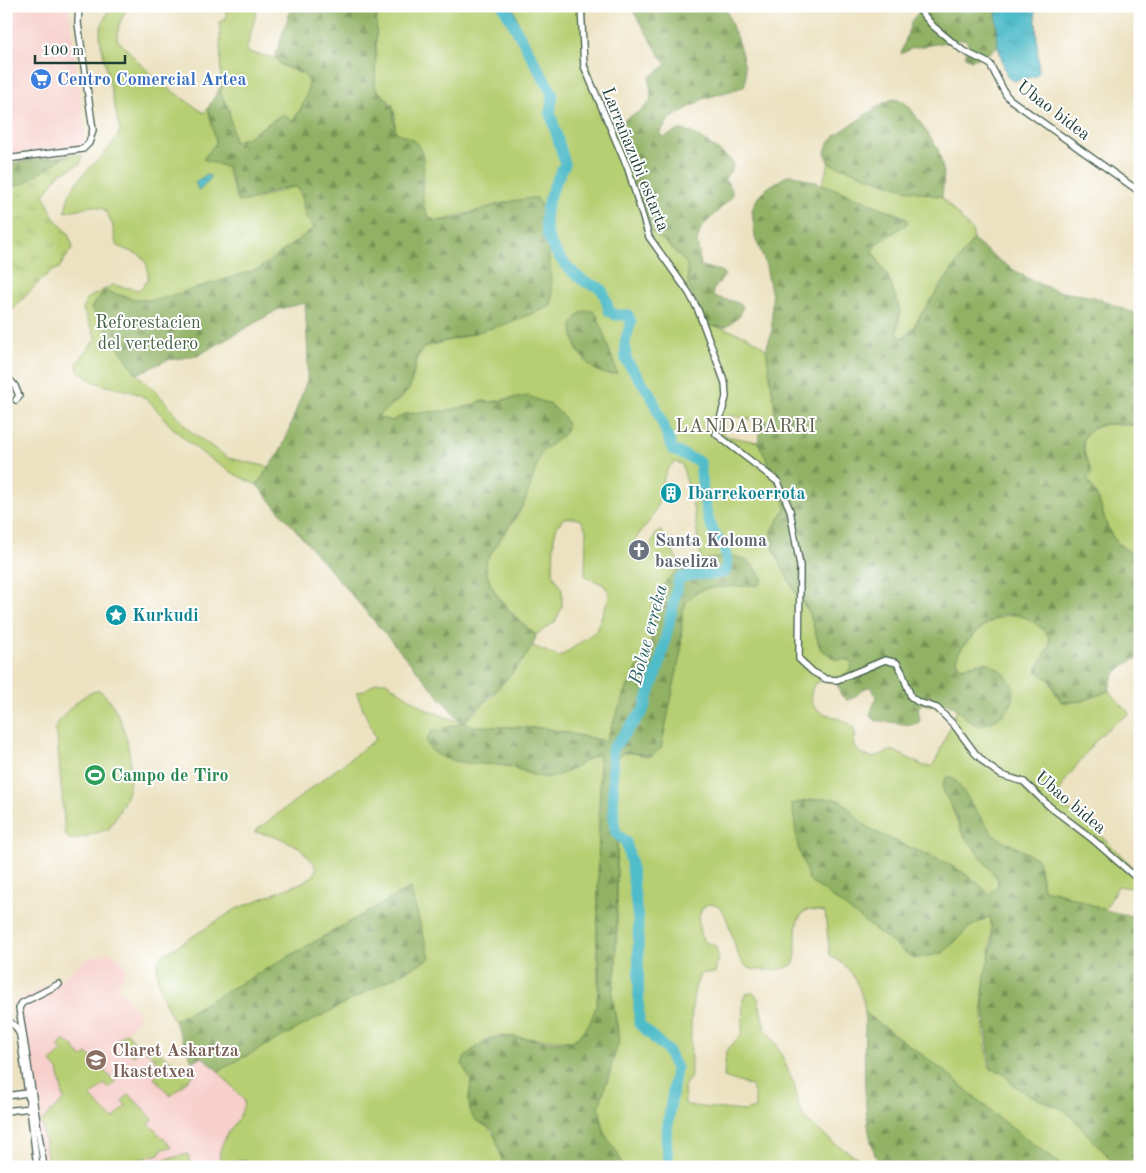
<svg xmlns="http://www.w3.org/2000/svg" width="1146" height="1173" viewBox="0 0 1146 1173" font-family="'Old Standard TT',serif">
  <defs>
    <pattern id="forest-firs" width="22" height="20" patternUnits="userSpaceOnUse" patternTransform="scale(1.25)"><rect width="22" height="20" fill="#91b265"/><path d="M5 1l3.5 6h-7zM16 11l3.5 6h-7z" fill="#769254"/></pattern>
    <pattern id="park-tufts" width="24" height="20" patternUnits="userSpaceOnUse" patternTransform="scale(1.25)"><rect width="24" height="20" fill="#b7cf73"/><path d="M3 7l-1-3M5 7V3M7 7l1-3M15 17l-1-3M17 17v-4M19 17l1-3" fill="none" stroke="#94a95f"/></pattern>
    <pattern id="water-ripples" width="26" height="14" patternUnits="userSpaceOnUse" patternTransform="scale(1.25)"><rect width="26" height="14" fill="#4fbcc9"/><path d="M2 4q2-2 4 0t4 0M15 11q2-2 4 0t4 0" fill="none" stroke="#419aa4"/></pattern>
  </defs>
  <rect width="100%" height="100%" fill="#fff"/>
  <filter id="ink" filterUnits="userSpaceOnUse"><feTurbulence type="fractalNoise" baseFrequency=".02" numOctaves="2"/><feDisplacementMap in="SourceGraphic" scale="10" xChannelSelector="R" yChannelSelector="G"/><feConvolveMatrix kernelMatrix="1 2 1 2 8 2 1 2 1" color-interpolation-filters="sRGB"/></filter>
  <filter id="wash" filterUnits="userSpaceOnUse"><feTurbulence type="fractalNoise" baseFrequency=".0096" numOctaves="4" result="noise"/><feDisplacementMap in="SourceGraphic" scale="20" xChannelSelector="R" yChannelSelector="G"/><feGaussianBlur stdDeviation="1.12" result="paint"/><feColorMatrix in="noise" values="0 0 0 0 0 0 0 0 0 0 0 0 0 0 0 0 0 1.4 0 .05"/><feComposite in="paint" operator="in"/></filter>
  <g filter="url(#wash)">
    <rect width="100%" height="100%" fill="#ece2c1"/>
    <g fill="#f7d0cc">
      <polygon points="6,6 72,6 69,9 86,144 6,156"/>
      <polygon points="109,952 116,955 125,966 125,973 118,984 118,988 139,1015 138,1020 126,1032 128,1035 138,1045 154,1048 181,1068 187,1067 198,1057 205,1058 244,1098 242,1109 224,1140 219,1159 221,1163 246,1160 253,1167 41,1167 14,1002 63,978 84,960"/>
    </g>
    <g fill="#b7cf73" stroke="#6b8654" fill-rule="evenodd">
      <path d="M110 6H127L119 25 117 39 156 80 204 113 208 108C216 140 227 170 238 201L255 200 288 188 297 187 316 227 259 269 157 300H138L104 291 137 374 155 390 191 432 228 458 270 467 257 485C227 472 199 453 175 430 163 420 154 402 140 395 121 386 90 388 77 368L78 362 96 338 83 310 86 299 113 285 139 290 148 280C150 247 129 256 116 244L112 223 104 209 92 206 65 212C69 173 108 161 120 131L100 39V30Z"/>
      <path d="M226 6H258L246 52 276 58 283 66 305 75C315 89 301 109 292 121L282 114 250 136 234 142 229 110 221 94 220 22 226 19Z"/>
      <path d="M377 6H585L587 54 594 91 611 127 617 133 631 174 661 238 687 264 711 325C729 331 755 335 767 351L776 418 765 422 729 415C723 422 721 428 725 436L758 442 780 486 786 507 772 531 774 551 794 590 810 614 820 648 835 659 849 660 852 663 850 670 837 682 824 680 814 684C798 723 851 710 855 733 856 737 854 741 853 745L860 753 872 758 892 750 924 766H932L937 758 957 709C976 730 995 728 1012 704L1005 674 984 662 960 667 956 660C958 651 967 642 974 635 999 611 1025 605 1049 636L1051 641C1050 645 1048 648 1047 652 1044 669 1051 692 1064 703L1083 701 1109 691 1130 714C1102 730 1096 740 1077 765 1070 775 1061 784 1059 796L1065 809 1078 814 1125 859 1140 878V889L1118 886 1105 910 1058 892 1043 890C1041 842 1020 858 993 835 981 825 964 795 956 781L952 808 961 831 998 880 997 888 989 894C957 858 906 851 866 826 854 818 849 804 834 800 822 796 804 802 792 804L809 880 846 907 943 953 970 927 990 916C995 946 986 963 983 992 981 1014 986 1044 989 1066L991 1069 1003 1072 1016 1087 1025 1093 1067 1111 1118 1167H1064L1001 1120 948 1074 865 1013C864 997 856 975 843 964 839 960 834 959 830 955L825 912 807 910C789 921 800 946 794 963 787 969 777 970 769 970 763 970 755 971 749 968 730 959 734 912 715 905 695 898 696 934 705 942L716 946 718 956 715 973H702C688 986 691 1057 691 1077L684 1086 685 1104 692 1106 744 1111 755 1108V1095L751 1086 724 1077 726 1051 742 1034 743 998 746 994 752 992 758 998 765 1029 777 1045 794 1084 800 1110 806 1120 834 1143 856 1157 867 1162H878L882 1167H623L604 1133 599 1107 600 1098 609 1077 618 1031 612 994 617 934V840L613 783 616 760 622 753H634L648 757 661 748 681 651 682 613 687 601 695 593 707 588 757 585 759 572C740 547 726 562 701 560L694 511 682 464 675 462C660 472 662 495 655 511 649 525 634 536 631 551L636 555H646L656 534 661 531 681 566 667 580 653 603V632L650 644 627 688 606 741 543 728 476 726 463 723 447 729 429 747C457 767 475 760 506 766 522 768 533 779 550 777 568 774 583 762 598 753L600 765 597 951C598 980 604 1025 572 1041L497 1036 486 1040 464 1058 471 1081 469 1100 477 1121C500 1132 497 1145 504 1167H253L246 1160 223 1163 220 1161C216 1137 244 1122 244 1100L218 1071 429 958 410 888 174 1021C166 1007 151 972 160 957L236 909 303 882 314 875 316 869 314 863 299 847 278 837 254 832 376 739 356 692 363 691 377 682H386L427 710 463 723 493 695 533 646 560 657 596 631 610 594 604 585 585 576 586 530 581 520 573 518H564L557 526 554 538 553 574 562 589V607L555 622 536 635C519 621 476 582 487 557 495 541 510 528 519 513 530 494 531 469 542 452 548 442 562 439 567 429L563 416 551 405 516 397 492 402 481 401 470 406 444 411 405 414 392 421 377 417C385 408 398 403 405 394 417 379 412 360 424 347L460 338 548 308 552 302V297L547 239 540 204 517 200 439 221C411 219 429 166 420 148 415 139 403 136 395 131V115L392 104 375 87ZM573 334 609 352 616 369 607 374 597 370 583 357 577 350Z"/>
      <polygon points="829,163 904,189 942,197 973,232 973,240 919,317 914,327 902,338 899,337 897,331 900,315 898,303 888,277 872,251 876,244 895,231 905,217 822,184"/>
      <path d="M1106 424 1140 426V557C1096 539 1111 510 1087 480L1091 470 1085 455 1083 439 1092 429Z"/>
      <path d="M99 690C123 707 135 759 129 787 126 801 116 816 109 829L73 840 68 838 65 833 57 736 54 730C63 714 80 694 99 690Z"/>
      <polygon points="64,1040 72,1045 81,1057 88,1054 115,1082 109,1088 104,1084 91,1097 113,1119 126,1106 122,1101 129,1094 153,1119 149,1124 172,1147 162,1149 159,1154 112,1167 49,1167 41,1121 64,1100 58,1070 51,1062 62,1051 58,1047"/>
      <polygon points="188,1154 191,1167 131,1167"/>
    </g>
    <g fill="url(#forest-firs)" stroke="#58784c">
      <path d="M292 6H377L375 87 393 107 395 131C402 136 413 138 418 145 432 165 413 197 430 219 444 226 480 210 495 205 507 202 519 200 531 198H537C546 210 551 278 552 297L551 306 503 325 424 347 417 357 409 390 377 417 392 421 405 414 444 411 470 406 481 401 492 402 529 396 551 405 563 416 567 424 564 434 541 453 525 502 486 561C484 591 515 618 536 635 534 659 479 704 463 723L476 726 543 728 606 741 627 688 650 644 653 632V603L667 580 681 566 695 564 701 560 734 556 749 561 762 578V582L759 585 707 588 695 593 687 601 682 613 681 651 661 748 652 756 628 752 622 753 616 760 613 783 617 840 616 969 612 994 619 1041 599 1107 604 1133 618 1154 623 1167H504L494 1132 489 1127 475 1120 470 1113 469 1100 471 1081 462 1064C464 1057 468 1053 474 1049 503 1024 538 1047 572 1041 587 1034 595 1013 598 997 601 976 596 954 597 932 599 892 598 851 599 810 599 790 602 773 598 754 582 761 569 774 550 777 533 779 522 768 506 766 485 762 435 768 426 741L431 732 462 723 257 485 283 446 307 380 308 355 305 303 279 309 197 356 167 360 137 374 91 308 104 291 138 300H157L259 269 315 227C296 215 309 198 297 187 279 185 259 201 238 202L228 168 203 159 216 143 208 108 222 84 221 94 229 110 234 142 250 136 283 114 293 121C301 109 310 95 308 80L302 73 281 65 275 56Z"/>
      <path d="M630 6H725C730 22 754 76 743 87L703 99 670 119 659 133 664 137C670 135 676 130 682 130 690 129 728 156 733 163V167L725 178 732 191V197L701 228 697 242 701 266 721 271 725 275 713 290V295C722 301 735 299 743 306L740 316 726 327 706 326 688 285 687 264 666 242 649 230 621 142 614 128C623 117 643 114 650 101 653 93 648 85 650 77L666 65Z"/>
      <polygon points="924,6 996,6 998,46 986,55 971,60 965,57 968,43 965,39 912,48 901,54 912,20"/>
      <polygon points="894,99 902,101 909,106 938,149 944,173 942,197 904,189 829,163 825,152 828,143 836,135 885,102"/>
      <polygon points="68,155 26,182 6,190 6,164"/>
      <path d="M788 175H794L833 188 907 219V224L876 244 872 251 888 277 898 303 900 315 897 331 900 338C911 336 915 326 919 317L973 240C997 260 1025 280 1055 290 1067 294 1081 294 1093 297 1109 302 1123 311 1140 314V426C1124 422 1085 419 1083 443 1082 454 1089 463 1092 473L1087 480C1111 510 1096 539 1140 557V657C1123 665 1111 671 1109 691L1083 701 1061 702 1050 680 1036 671 1050 645 1049 636C1040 625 1022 612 1006 614 991 616 955 647 956 663L960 667 988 663C1014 675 1026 700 997 718 991 721 986 725 979 725 965 723 960 708 947 703L938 708 923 703 918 708 920 721C913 729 890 720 876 721L870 715 876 697 872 687C860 686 857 700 846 700L840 694 837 682 850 670 852 663 849 660 835 659 820 648 810 614 794 590 774 551 772 531 786 507 780 486 758 442 762 424 776 417 766 349 772 332V296L765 262 755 237 752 210 758 197 767 188Z"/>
      <path d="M587 310 593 311 598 317 617 373C592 381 571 346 572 325L579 314Z"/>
      <path d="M947 777H950L956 781 993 835 1038 859 1043 889 1058 892 1105 910 1140 918V1167H1118L1066 1111 1025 1093 1011 1083 1003 1072 991 1069 983 1001 985 974 993 943 990 916 970 927 943 953 914 959 809 880 798 847 792 804C805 802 825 796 838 800 850 805 855 819 866 826 905 851 956 858 989 894L998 886V880L961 831 955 813 944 793 942 785Z"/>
      <polygon points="410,888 430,958 218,1071 203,1057 192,1061 174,1021"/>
      <path d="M865 1013 948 1074 1001 1120 1064 1167H882C860 1141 865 1048 865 1013Z"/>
    </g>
    <g fill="url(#park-tufts)" stroke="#6b8654">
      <polygon points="68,155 82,155 80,164 59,174 44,195 54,218 68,233 73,247 59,268 48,274 33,288 6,317 6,190 26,182"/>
      <polygon points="126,1032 138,1045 154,1048 177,1066 183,1069 189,1065 196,1072 171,1096 154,1078 163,1068 143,1047 133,1056 116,1041"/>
    </g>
    <g fill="url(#water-ripples)" stroke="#377c7e">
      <polygon points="499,6 513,6 531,60"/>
      <polygon points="996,6 1035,6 1039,72 1036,76 1014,81 1007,77 998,46"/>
      <polygon points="206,175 210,176 210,179 199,191 195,182"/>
    </g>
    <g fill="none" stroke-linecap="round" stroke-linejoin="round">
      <path stroke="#4fbcc9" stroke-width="11" d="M503 6 553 95 550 112 565 164C540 210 534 237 576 275 597 295 600 273 609 311L615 315H628L631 322 625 342 626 360 651 395 673 450 700 462C702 482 703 503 709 521 714 539 733 551 725 572 710 577 692 571 679 579L660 663 643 711 612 749 614 823 616 833 626 842 631 864 638 920 639 1024 667 1050 676 1068 666 1137 669 1167"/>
    </g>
  </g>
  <g filter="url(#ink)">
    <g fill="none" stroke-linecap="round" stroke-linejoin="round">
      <g stroke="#3e5649" stroke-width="8">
        <g id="minor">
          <polyline points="581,6 584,66 628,169 649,237 689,293 698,310 725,383 726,397 716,434 778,482 790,510 800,566 799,659 813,672 826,679 837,680 885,660 897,663 902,672 911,697 918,702 937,708 955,726 975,753 987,765 1001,775 1024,782 1049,806 1091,838 1140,881"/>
          <polyline points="916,6 933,26 962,50 990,64 1006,95 1011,100 1140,192"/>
          <polyline points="6,159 83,149 89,143 93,130 78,23 79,6"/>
          <polyline points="6,375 15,386 19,396 16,400"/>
          <polyline points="6,1019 16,1027 20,1035 30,1108 6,1111"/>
          <polyline points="6,1096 27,1093"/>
          <polyline points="30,1108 37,1167"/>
          <polyline points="44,1167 19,1008 22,1003 59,984"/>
        </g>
      </g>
      <use href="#minor" stroke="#fff" stroke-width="5.5"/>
    </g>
  </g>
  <defs>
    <g id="supermarket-disc" transform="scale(1.125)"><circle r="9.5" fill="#3f7fe0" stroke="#fff"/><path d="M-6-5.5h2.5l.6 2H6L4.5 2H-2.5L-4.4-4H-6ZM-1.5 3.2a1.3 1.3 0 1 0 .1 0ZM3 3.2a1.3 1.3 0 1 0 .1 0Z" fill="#fff"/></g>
    <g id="building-disc" transform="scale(1.125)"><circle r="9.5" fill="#0f9aa8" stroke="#fff"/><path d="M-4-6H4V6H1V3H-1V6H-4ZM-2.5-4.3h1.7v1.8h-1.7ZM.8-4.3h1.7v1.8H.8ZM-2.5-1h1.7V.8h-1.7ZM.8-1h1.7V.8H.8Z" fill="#fff"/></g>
    <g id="church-disc" transform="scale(1.125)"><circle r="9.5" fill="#6b7280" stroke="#fff"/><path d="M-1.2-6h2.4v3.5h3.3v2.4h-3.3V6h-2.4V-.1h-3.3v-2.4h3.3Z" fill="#fff"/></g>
    <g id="sight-disc" transform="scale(1.125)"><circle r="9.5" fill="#0f9aa8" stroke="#fff"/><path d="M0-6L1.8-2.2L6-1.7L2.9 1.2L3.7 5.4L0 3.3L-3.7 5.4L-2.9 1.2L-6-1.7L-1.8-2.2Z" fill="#fff"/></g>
    <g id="stadium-disc" transform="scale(1.125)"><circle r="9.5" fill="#2e9e5b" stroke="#fff"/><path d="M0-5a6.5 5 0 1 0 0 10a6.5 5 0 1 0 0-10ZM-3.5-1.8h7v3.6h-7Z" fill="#fff"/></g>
    <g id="university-disc" transform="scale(1.125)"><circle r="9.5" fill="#8d6e63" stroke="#fff"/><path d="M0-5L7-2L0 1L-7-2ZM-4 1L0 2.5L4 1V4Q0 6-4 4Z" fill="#fff"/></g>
  </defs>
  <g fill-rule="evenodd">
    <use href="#supermarket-disc" x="41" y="79"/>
    <use href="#building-disc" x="671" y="493"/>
    <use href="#church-disc" x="639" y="550"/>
    <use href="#sight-disc" x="116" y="615"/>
    <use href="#stadium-disc" x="95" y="775"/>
    <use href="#university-disc" x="96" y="1060"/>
  </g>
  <g text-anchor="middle" stroke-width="4" stroke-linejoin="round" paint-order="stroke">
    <g font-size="18" font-weight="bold" fill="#366cbe" stroke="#fff" text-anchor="start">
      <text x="57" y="85">Centro Comercial Artea</text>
    </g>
    <g font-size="18" fill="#1f3d34" stroke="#fff">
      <text transform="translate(1054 110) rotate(37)" y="6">Ubao bidea</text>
      <text transform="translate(636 159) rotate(68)" y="6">Larrañazubi estarta</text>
      <text transform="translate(1071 802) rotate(40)" y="6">Ubao bidea</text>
    </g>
    <g font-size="18" fill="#456244" stroke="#fff">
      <text x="148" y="328">Reforestacien<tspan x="148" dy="21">del vertedero</tspan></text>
    </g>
    <g font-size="18" font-weight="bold" fill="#0d838f" stroke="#fff" text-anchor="start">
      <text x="687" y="499">Ibarrekoerrota</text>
      <text x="132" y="621">Kurkudi</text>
    </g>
    <g font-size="18" font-weight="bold" fill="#5b616d" stroke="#fff" text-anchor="start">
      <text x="655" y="546">Santa Koloma<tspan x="655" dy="21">baseliza</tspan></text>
    </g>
    <g font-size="18" font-weight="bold" fill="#27864d" stroke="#fff" text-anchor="start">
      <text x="111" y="781">Campo de Tiro</text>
    </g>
    <g font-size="18" font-weight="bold" fill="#785e54" stroke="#fff" text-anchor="start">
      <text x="112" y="1056">Claret Askartza<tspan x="112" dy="21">Ikastetxea</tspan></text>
    </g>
    <g font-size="19" letter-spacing="1" fill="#60624f" stroke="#fff">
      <text x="746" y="432">LANDABARRI</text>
    </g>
    <g font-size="19" font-style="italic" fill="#2d6361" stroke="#fff">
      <text transform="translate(647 634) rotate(-75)" y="7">Bolue erreka</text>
    </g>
  </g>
  <rect width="1146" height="1173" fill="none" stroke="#fff" stroke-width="25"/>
  <path d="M35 55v8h90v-8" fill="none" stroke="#1f3d34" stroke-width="2.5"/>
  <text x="42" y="55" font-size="15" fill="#1f3d34" stroke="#ffffff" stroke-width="4" paint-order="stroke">100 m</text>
</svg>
